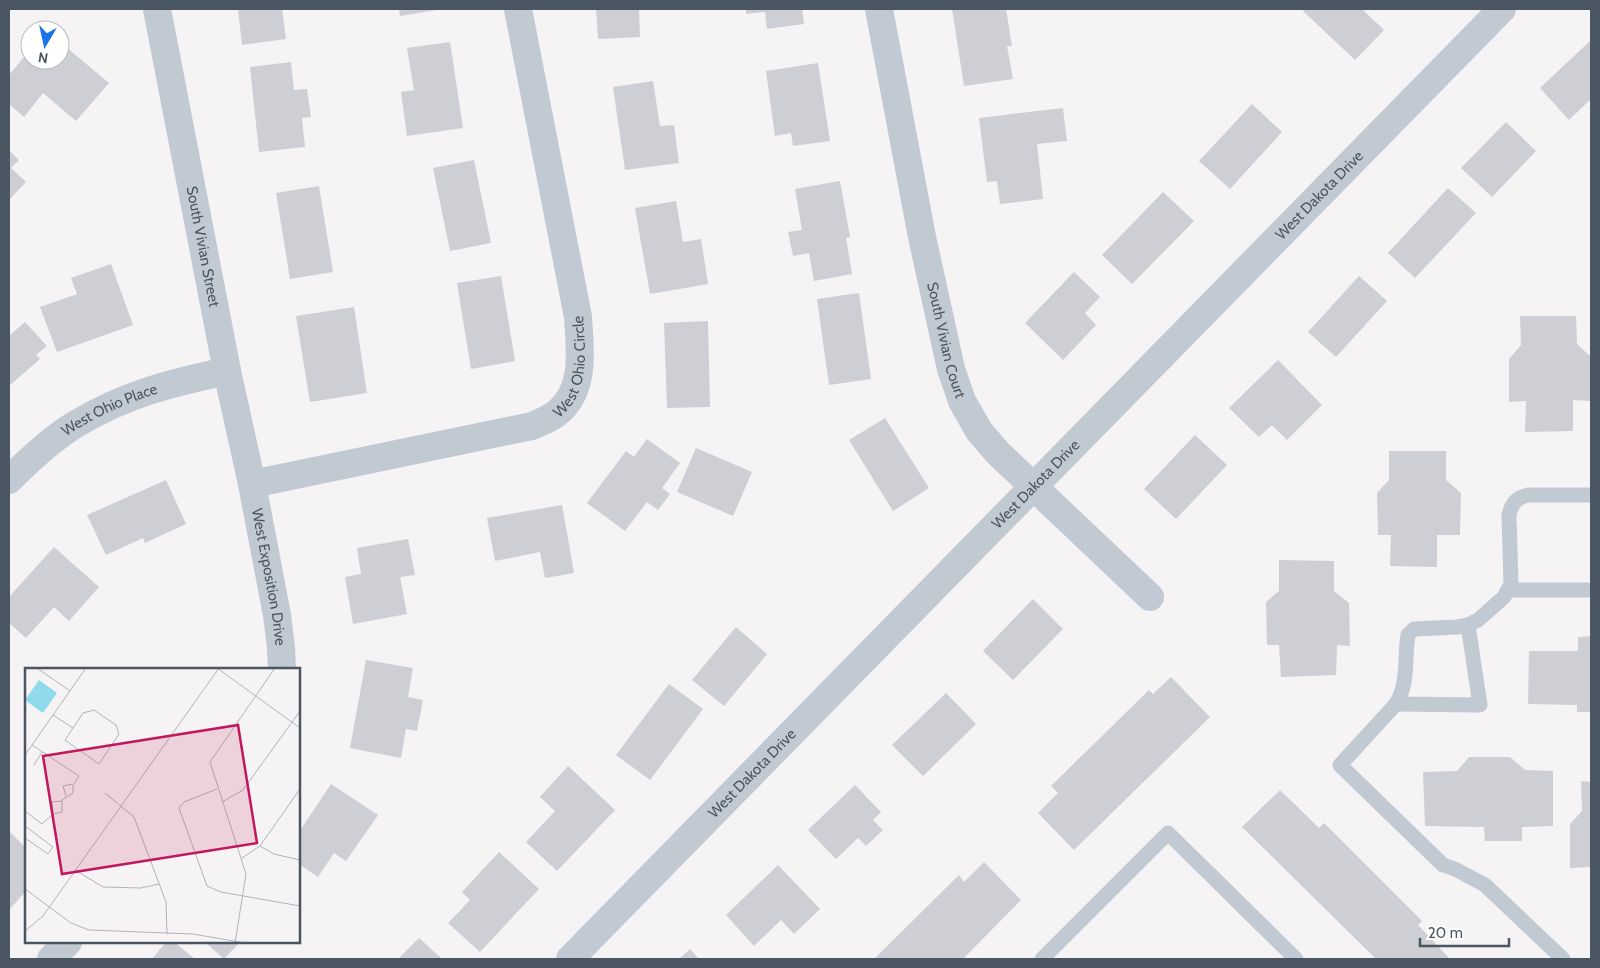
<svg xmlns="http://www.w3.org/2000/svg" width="1600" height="968" viewBox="0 0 1600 968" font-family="Cabin,sans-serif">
  <rect width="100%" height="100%" fill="#f5f3f3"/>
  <g fill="#cdcfd5">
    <polygon points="238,9 282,9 286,39 242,45"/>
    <polygon points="399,9 437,9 437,10 400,16"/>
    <polygon points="596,9 639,9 640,37 598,39"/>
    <polygon points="746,9 802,9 804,24 767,29 765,12 746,14"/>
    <polygon points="952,9 1006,9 1012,46 1007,46 1013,79 964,86"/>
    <polygon points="1305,9 1362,9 1384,30 1355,60 1303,11"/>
    <polygon points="1591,40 1591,99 1569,120 1540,88"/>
    <polygon points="60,42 109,83 76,121 43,93 24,117 9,104 9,75 30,50 30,60 60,60"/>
    <polygon points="450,42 463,128 407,136 401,92 414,90 407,48"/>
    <polygon points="291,62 294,90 307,89 311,117 302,118 305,147 259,152 250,67"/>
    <polygon points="818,63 830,141 793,146 791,133 775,136 766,71"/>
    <polygon points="653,81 660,126 674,125 679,163 625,170 613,87"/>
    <polygon points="1252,104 1282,132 1230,189 1199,161"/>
    <polygon points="1063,108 1067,141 1037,144 1043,199 1000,204 997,181 987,182 979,118"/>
    <polygon points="1506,122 1536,151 1492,197 1461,168"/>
    <polygon points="9,150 19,160 11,168 26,182 9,200"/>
    <polygon points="474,160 491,243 450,251 433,168"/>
    <polygon points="840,181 850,237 846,238 852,274 814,281 809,253 793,256 788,232 802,230 795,189"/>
    <polygon points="319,186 333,272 290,279 276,193"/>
    <polygon points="1448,188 1476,213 1415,278 1388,253"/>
    <polygon points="1163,192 1194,221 1132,284 1102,255"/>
    <polygon points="676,201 683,242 701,239 708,284 650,294 635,208"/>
    <polygon points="111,264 133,325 57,352 40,307 77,294 71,278"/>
    <polygon points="1074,272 1100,297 1085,313 1096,325 1063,360 1025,323"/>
    <polygon points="501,276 515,361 471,369 457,283"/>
    <polygon points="1359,276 1387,301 1336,357 1308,332"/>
    <polygon points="859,293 871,379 829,385 817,299"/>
    <polygon points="354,307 367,393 310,402 296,316"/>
    <polygon points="1520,316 1576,316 1577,344 1591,357 1591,401 1573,400 1573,431 1525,432 1526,401 1509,402 1509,359 1521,345"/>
    <polygon points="708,321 710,407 667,408 664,323"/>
    <polygon points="25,322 47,346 36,355 40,359 9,386 9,336"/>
    <polygon points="1278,360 1322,405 1287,440 1272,425 1259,437 1229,408"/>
    <polygon points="885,418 929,488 893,511 849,440"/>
    <polygon points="1195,435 1227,465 1176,519 1144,489"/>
    <polygon points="647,439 680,463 662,488 670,494 658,510 647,502 625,531 587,503 626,451 634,457"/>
    <polygon points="696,448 752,472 733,516 677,492"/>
    <polygon points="1389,451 1446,451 1446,480 1461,493 1460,535 1437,535 1437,567 1390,566 1391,535 1378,535 1377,493 1389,480"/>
    <polygon points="166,480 186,524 145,543 143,538 106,555 87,515"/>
    <polygon points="562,505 574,573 545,578 540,552 495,561 487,518"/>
    <polygon points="408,539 415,575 400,577 407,614 353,624 345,577 361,574 357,548"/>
    <polygon points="54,547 99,587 69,621 54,607 26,638 9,623 9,597"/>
    <polygon points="1279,560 1334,561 1334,591 1349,603 1350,646 1337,645 1336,675 1281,677 1279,645 1267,645 1266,602 1279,591"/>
    <polygon points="1033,599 1063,629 1013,680 983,651"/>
    <polygon points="736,627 767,654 724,706 692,680"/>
    <polygon points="1591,636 1591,712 1577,712 1577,705 1528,704 1529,651 1578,651 1578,637"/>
    <polygon points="366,660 413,668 408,697 423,700 417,731 406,729 401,758 350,748"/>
    <polygon points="1171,677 1210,717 1074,850 1038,813 1058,793 1051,786 1149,690 1153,694"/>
    <polygon points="669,684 703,709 650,780 616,755"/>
    <polygon points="946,693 976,724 923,776 892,745"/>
    <polygon points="1469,757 1510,757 1525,770 1553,771 1553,826 1522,827 1522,841 1485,841 1484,827 1425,826 1423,772 1457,771"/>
    <polygon points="568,766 615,810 557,871 526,842 555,811 540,797"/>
    <polygon points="1581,781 1591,782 1591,867 1570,868 1570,824 1582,811"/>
    <polygon points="331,784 378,815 346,861 334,853 318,877 299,864 299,832"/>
    <polygon points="855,785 881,812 873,820 883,830 866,846 858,838 836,859 808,830"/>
    <polygon points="1280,790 1319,828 1324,823 1422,921 1418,925 1450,959 1376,959 1242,827"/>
    <polygon points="9,831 26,848 26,891 9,910"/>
    <polygon points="499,852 539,889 480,952 448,923 470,900 462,892"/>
    <polygon points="984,862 1021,900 963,959 874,959 959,875 964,882"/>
    <polygon points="778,865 820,909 794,934 781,920 754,946 726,915"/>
    <polygon points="419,938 442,959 398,959"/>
    <polygon points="166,942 174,942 195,959 152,959"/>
    <polygon points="205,942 240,942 224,959"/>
    <polygon points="690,949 699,959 679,959"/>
  </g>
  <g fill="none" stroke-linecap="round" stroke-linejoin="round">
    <g stroke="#c1cad2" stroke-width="15">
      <polyline points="1509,590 1591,590"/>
      <polyline points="1396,704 1480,705 1468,625"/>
      <polyline points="1042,959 1168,833 1296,959"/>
      <path d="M1563 959 1485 885 1455 869 1443 865 1340 765 1396 704C1409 683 1404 659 1408 635L1414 629 1457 627 1468 625 1478 620 1504 597 1511 584 1509 515C1512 503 1516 498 1528 495H1591"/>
    </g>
    <g stroke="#c1cad2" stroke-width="28">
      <path id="s1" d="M157 9 227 371 252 484 277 615 281 648 282 669"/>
      <path id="s2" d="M879 9 922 237 951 369 962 401 979 431 998 453 1150 597"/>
      <path id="s3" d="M9 480C29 460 51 439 76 424 126 394 171 383 227 371"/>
      <path id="s4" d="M252 484 532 426C540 422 550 419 557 413 586 390 580 350 578 317L518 9"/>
      <polyline points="51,959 68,942"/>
      <path id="s5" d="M570 959 1502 9"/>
    </g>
  </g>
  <g text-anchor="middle" stroke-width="5" stroke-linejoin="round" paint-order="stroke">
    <g font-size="15" fill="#4a5661" stroke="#fff">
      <text dy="5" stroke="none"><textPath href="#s5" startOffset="1070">West Dakota Drive</textPath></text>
      <text dy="5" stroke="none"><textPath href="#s1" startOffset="242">South Vivian Street</textPath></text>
      <text dy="5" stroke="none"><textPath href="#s2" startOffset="338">South Vivian Court</textPath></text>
      <text dy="5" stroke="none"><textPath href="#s4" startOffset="365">West Ohio Circle</textPath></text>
      <text dy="5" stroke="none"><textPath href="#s3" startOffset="124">West Ohio Place</textPath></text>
      <text dy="5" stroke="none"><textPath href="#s5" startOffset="665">West Dakota Drive</textPath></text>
      <text dy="5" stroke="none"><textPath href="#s1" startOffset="579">West Exposition Drive</textPath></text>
      <text dy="5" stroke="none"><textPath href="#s5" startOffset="260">West Dakota Drive</textPath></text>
    </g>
  </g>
  <g transform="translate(25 668)">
    <rect width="275" height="275" fill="#f5f3f3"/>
    <path d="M14 12 32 25 18 45 0 32Z" fill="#90daee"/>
    <path fill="none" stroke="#b1b4b9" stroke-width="1" d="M12 0 45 23M192 0 275 60M69 42 91 57 94 66 74 96 40 72 58 45ZM28 47 48 60M0 87 61 0M9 97 17 84M192 121 159 134 154 140 182 218 196 224 275 238M80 125 109 149 141 234 142 266M41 128 38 118 48 116M197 134 218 122 275 43M0 143 17 156 28 146 37 144V132L48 125V118L54 108 7 77M28 146 27 134 37 133M0 158 28 179 23 186 0 170M235 178 249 186 275 192M217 190 235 178 275 121M50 202 78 219 116 220 134 216M0 221 46 255 64 262 168 266 220 275M0 263 18 248 194 0M210 275 221 206 185 94 250 0"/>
    <path fill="#c2185b" fill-opacity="0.15" stroke="#c2185b" stroke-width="2.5" d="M213 57 232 175 37 206 18 88Z"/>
    <rect width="275" height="275" fill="none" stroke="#4a5661" stroke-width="2.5"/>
  </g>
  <rect width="1600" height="968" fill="none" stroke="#4a5661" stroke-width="20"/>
  <g transform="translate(45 45) rotate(189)"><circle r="24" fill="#ffffff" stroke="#b7bbc0"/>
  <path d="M0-4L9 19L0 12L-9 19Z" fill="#1a73e8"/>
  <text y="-8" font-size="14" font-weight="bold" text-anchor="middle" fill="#4a5661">N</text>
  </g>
  <path d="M1420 938v8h89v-8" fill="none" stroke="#4a5661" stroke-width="2.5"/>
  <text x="1428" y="938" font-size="15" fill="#4a5661" stroke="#ffffff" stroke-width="4" paint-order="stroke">20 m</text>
</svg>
